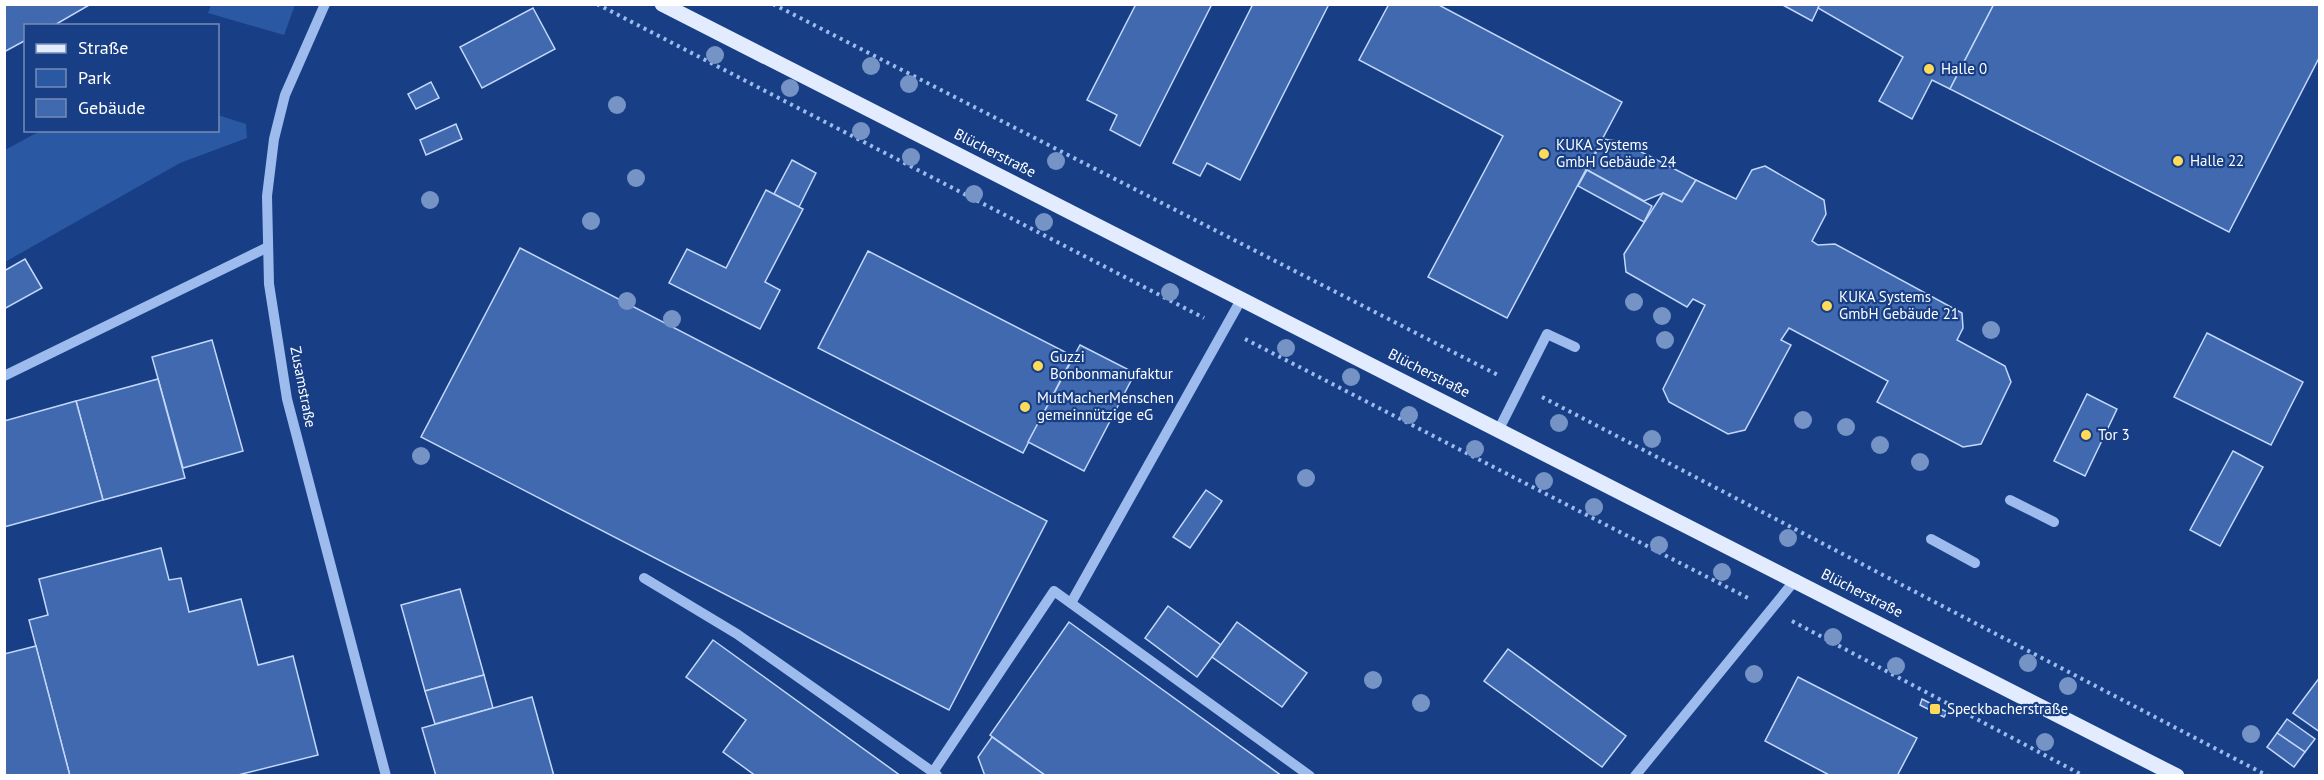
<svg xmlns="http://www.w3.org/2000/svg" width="2324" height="780" viewBox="0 0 2324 780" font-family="'PT Sans',sans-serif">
  <rect width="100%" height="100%" fill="#183f85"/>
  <g fill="#2a58a3">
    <polygon points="211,5 211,4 295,5 284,35 208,13"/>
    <polygon points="218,115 246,124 247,138 180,163 5,262 5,150 40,131 218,130"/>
  </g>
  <g fill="#4069af" stroke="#c3d7f9" stroke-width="1.5">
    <polygon points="4,4 91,4 53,26 26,26 26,40 4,52"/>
    <polygon points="1136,4 1212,4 1140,146 1110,130 1117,115 1087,100"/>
    <polygon points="1253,4 1329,4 1240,180 1207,163 1200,176 1173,163"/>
    <polygon points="1389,4 1437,4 1622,102 1507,318 1428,277 1503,136 1359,60"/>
    <polygon points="1781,4 1820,4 1812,21"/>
    <polygon points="1820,4 1994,4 1950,89 1932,80 1912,119 1879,101 1903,57 1818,8"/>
    <polygon points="1994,4 2320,4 2320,56 2229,232 1950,89"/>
    <polygon points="533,8 555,49 482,88 460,47"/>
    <polygon points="431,82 439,98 416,109 408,94"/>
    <polygon points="456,124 462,139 426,155 420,140"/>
    <polygon points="1603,139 1622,142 1696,180 1682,202 1663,193 1644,201 1587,170"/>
    <polygon points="792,160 816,173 799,207 774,194"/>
    <polygon points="1765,166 1824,200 1826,214 1812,241 1818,245 1835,244 1962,313 1963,328 1957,340 2005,366 2011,382 1981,444 1963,447 1877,402 1888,381 1789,328 1781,340 1791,345 1745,430 1728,434 1669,402 1663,389 1705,305 1693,299 1687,307 1626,272 1624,254 1663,193 1682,202 1696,180 1736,199 1752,170"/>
    <polygon points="1587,170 1652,206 1644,222 1578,186"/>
    <polygon points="766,190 803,209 765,282 780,290 760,329 669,283 687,249 726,268"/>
    <polygon points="520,248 1047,521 949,710 421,437"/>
    <polygon points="868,251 1073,356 1023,453 818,348"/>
    <polygon points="25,259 42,288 4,309 4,271"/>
    <polygon points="2207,333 2303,382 2271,445 2174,397"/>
    <polygon points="212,340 243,451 183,468 152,357"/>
    <polygon points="1080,345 1135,373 1084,471 1028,442"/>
    <polygon points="158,379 185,478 103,500 76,401"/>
    <polygon points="2087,394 2117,409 2085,476 2054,461"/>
    <polygon points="76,401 103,500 4,527 4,421"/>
    <polygon points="2233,451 2263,467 2220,546 2190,530"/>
    <polygon points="1206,490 1222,501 1190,548 1173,537"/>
    <polygon points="161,548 169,580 181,578 189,612 241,599 258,665 293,656 318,755 234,776 70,776 29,620 48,615 39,579"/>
    <polygon points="460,589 484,675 425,691 401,605"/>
    <polygon points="1168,606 1221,645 1197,677 1145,638"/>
    <polygon points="1069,622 1282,776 1046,776 990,735"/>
    <polygon points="1237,622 1307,673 1282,707 1212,657"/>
    <polygon points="713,640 901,776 756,776 723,752 746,720 686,677"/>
    <polygon points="36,646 70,776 4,776 4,654"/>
    <polygon points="1508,649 1626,736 1602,767 1484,681"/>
    <polygon points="484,675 493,708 435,724 425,691"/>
    <polygon points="1798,677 1917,738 1897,776 1831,776 1765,741"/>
    <polygon points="2320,677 2320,732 2293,713"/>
    <polygon points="532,697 554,776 436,776 422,728"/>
    <polygon points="1922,699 1947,712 1944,717 1920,705"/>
    <polygon points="2287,719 2315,739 2305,752 2277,733"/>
    <polygon points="2277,733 2305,752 2294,767 2267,747"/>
    <polygon points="992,737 1046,776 985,776 978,757"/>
  </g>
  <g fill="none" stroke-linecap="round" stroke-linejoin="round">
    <g stroke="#9dbbed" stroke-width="4" stroke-dasharray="3 4.5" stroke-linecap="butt">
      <polyline points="597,4 1204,318"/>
      <polyline points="773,4 1498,375"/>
      <polyline points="1245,339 1748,598"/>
      <polyline points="1542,397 2268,776"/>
      <polyline points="1792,621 2084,776"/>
    </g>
    <g stroke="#9dbbed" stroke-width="10">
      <polyline points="325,4 285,95 274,139 267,196 269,284 287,399 386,776"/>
      <polyline points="4,376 268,247"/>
      <polyline points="1499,429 1547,334 1575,347"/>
      <polyline points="2010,500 2054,522"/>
      <polyline points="1931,539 1975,563"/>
      <polyline points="644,578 737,634 937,775"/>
      <polyline points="1071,603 1242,298"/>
      <polyline points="933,772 1054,591 1310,776"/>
      <polyline points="1635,776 1796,579"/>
    </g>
    <polyline stroke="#e3ecff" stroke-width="15" points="662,4 2177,776"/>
  </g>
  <g fill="#7693c5">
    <circle cx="715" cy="55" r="9"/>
    <circle cx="871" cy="66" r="9"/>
    <circle cx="909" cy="84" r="9"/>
    <circle cx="790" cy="88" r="9"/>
    <circle cx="617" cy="105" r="9"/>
    <circle cx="861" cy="131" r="9"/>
    <circle cx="911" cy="157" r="9"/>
    <circle cx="1056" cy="161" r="9"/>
    <circle cx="636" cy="178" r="9"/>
    <circle cx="974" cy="194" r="9"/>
    <circle cx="430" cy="200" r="9"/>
    <circle cx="591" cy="221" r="9"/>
    <circle cx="1044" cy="222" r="9"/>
    <circle cx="1170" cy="292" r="9"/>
    <circle cx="627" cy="301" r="9"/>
    <circle cx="1634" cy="302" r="9"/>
    <circle cx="1662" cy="316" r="9"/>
    <circle cx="672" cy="319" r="9"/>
    <circle cx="1991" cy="330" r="9"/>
    <circle cx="1665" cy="340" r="9"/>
    <circle cx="1286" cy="348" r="9"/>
    <circle cx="1351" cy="377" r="9"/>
    <circle cx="1409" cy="415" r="9"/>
    <circle cx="1803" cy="420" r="9"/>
    <circle cx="1559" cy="423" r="9"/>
    <circle cx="1846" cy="427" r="9"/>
    <circle cx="1652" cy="439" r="9"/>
    <circle cx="1880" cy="445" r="9"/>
    <circle cx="1475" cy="449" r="9"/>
    <circle cx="421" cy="456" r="9"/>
    <circle cx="1920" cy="462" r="9"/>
    <circle cx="1306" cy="478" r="9"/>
    <circle cx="1544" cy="481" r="9"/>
    <circle cx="1594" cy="507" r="9"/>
    <circle cx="1788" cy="538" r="9"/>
    <circle cx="1659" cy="545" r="9"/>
    <circle cx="1722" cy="572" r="9"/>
    <circle cx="1833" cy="637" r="9"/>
    <circle cx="2028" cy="663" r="9"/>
    <circle cx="1896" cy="666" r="9"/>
    <circle cx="1754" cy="674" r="9"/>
    <circle cx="1373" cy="680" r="9"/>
    <circle cx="2068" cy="686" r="9"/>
    <circle cx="1421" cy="703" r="9"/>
    <circle cx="2251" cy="734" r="9"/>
    <circle cx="2045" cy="742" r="9"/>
  </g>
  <g fill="#ffdb59" stroke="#183f85" stroke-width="2">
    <circle cx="1929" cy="69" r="6"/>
    <circle cx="1544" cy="154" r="6"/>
    <circle cx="2178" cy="161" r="6"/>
    <circle cx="1827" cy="306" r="6"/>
    <circle cx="1038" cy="366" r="6"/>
    <circle cx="1025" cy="407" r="6"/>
    <circle cx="2086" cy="435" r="6"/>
    <rect x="1929" y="703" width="12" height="12" rx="3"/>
  </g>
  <g text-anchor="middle" stroke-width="4.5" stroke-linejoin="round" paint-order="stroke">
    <g font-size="15" fill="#fff" stroke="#183f85" text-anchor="start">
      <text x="1941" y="74">Halle 0</text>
      <text x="1556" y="150">KUKA Systems<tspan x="1556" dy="17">GmbH Gebäude 24</tspan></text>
      <text x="2190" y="166">Halle 22</text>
      <text x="1839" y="302">KUKA Systems<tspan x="1839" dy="17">GmbH Gebäude 21</tspan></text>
      <text x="1050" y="362">Guzzi<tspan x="1050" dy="17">Bonbonmanufaktur</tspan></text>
      <text x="1037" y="403">MutMacherMenschen<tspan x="1037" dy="17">gemeinnützige eG</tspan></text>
      <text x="2098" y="440">Tor 3</text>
      <text x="1947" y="714">Speckbacherstraße</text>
    </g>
    <g font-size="15" fill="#fff" stroke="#183f85">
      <text transform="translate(995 153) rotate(27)" y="5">Blücherstraße</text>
      <text transform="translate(1429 373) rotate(27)" y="5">Blücherstraße</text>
      <text transform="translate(303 387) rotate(79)" y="5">Zusamstraße</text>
      <text transform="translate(1862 593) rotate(27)" y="5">Blücherstraße</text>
    </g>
  </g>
  <rect width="2324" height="780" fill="none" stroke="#ffffff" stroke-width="12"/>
  <rect x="24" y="24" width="195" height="108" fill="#183f85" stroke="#748cb6" stroke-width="1.5"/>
  <rect x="36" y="44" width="30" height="9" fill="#e3ecff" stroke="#748cb6" stroke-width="1.5"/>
  <text x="78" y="54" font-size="18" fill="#ffffff">Straße</text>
  <rect x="36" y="69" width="30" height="18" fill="#2a58a3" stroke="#748cb6" stroke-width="1.5"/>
  <text x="78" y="84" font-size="18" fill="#ffffff">Park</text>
  <rect x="36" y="99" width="30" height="18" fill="#4069af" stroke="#748cb6" stroke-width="1.5"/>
  <text x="78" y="114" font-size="18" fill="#ffffff">Gebäude</text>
</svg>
